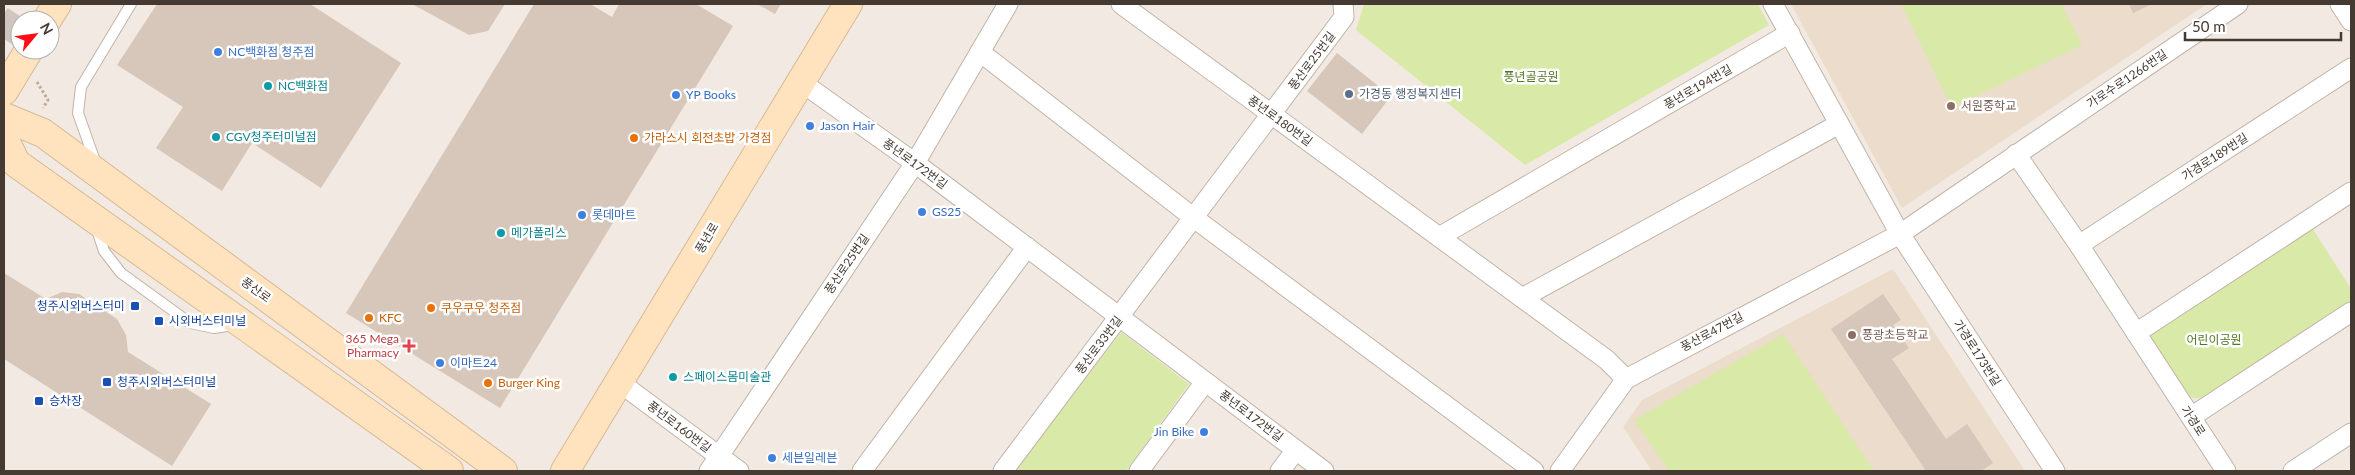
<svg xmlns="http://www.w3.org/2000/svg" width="2355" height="475" viewBox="0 0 2355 475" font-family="Lato,'Noto Sans KR',sans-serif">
  <rect width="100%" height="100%" fill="#f2eae2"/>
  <g fill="#ecdccb">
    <polygon points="1791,4 2207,4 1902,208"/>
    <polygon points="1893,269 2025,471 1652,471 1623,427 1642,400"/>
  </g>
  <g fill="#d8e9a8">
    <polygon points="1364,4 1758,4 1769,25 1525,165 1356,30"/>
    <polygon points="1901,4 2061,4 2082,45 1952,108"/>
    <polygon points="2311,226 2351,289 2351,302 2202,399 2189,397 2150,341 2153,328"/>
    <polygon points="1121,332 1189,384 1126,471 1015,471"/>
    <polygon points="1783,334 1874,471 1669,471 1634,420"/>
  </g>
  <g fill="#d7c6ba">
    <polygon points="157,4 310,4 401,63 321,188 252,143 222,191 156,148 183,107 117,65"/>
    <polygon points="412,4 505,4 488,31 469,35"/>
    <polygon points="534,4 590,4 612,17 619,4 696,4 733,26 500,408 346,313"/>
    <polygon points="757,4 781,4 775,14"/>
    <polygon points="2129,4 2152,4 2133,13"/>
    <polygon points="1337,53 1391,96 1362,134 1307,91"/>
    <polygon points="4,273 46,299 62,292 79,294 117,319 126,335 128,352 211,404 172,466 4,359"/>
    <polygon points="1883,294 1901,320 1893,325 1909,348 1892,359 1946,439 1967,424 1993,463 1981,471 1926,471 1831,329"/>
  </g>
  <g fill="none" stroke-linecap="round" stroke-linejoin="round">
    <polyline stroke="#cfc7bf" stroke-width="28" stroke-dasharray="28 14" stroke-linecap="butt" points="4,39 27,4"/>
    <g stroke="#c1b3a7" stroke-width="12">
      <g id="lane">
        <polyline points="96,164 78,113 81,87 131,4"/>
        <polyline points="96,227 104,251 121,273 190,323 214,328 234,325"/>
      </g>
    </g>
    <g stroke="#c1b3a7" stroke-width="21">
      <g id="street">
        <polyline points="1121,4 1607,360 1626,379"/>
        <polyline points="1773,4 1900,234 2055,471"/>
        <polyline points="2340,4 2351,21"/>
        <polyline points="980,52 1194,218 1534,471"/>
        <polyline points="801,82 915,163 1324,471"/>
        <polyline points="2016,154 2079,245 2226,471"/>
        <polyline points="1439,237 1790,33"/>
        <polyline points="2079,245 2351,68"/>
        <polyline points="1522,298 1839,124"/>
        <polyline points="2136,333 2351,192"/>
        <polyline points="619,382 739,471"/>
        <polyline points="2191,417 2351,312"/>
        <polyline points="709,471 915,163 1008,4"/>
        <polyline points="862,471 1027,247"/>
        <polyline points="1003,471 1344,17 1343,4"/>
        <polyline points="1139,471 1205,382"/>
        <polyline points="1280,471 1296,450"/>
        <polyline points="1560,471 1626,379 1900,234 2238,4"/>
        <polyline points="2293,471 2351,433"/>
      </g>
    </g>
    <g stroke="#d8b891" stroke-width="30">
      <g id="secondary">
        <polyline points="47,20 57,4"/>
        <polyline points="4,91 29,50"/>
        <polyline points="4,117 43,133 503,471"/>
        <polyline points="4,138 16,163 449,471"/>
        <polyline points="565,471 848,4"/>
      </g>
    </g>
    <polyline stroke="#c0a995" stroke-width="3" stroke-dasharray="2.5 2.5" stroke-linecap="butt" points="37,82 48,100 43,108"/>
    <use href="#lane" stroke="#fff" stroke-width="10"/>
    <use href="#street" stroke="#fff" stroke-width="19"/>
    <use href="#secondary" stroke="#ffe3bf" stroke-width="28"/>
  </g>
  <g fill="#3f7fe0" stroke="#fff" stroke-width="2">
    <circle cx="218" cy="52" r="5"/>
    <circle cx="676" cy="95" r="5"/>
    <circle cx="810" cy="126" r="5"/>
    <circle cx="922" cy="212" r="5"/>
    <circle cx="582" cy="215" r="5"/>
    <circle cx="440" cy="363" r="5"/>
    <circle cx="1204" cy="432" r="5"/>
    <circle cx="772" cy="458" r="5"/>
  </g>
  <g fill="#0f9aa8" stroke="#fff" stroke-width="2">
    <circle cx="268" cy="86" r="5"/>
    <circle cx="216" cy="137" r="5"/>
    <circle cx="501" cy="233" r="5"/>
    <circle cx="673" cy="377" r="5"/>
  </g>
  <circle fill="#5c6f8a" stroke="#fff" stroke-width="2" cx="1349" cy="94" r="5"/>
  <g fill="#8d6e63" stroke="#fff" stroke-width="2">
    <circle cx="1951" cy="106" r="5"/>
    <circle cx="1852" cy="335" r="5"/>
  </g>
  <g fill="#e8710a" stroke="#fff" stroke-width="2">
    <circle cx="634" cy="138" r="5"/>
    <circle cx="431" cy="308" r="5"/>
    <circle cx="369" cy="318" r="5"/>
    <circle cx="488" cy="383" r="5"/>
  </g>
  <g fill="#1a4fb4" stroke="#fff" stroke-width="2">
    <rect x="130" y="301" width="10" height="10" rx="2.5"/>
    <rect x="154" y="316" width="10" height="10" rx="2.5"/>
    <rect x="102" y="377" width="10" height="10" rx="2.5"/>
    <rect x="34" y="396" width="10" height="10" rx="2.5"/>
  </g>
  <path fill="#e0444e" stroke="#fff" stroke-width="2" d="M406.5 338.5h5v5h5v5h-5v5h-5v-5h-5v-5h5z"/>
  <g text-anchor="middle" stroke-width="5" stroke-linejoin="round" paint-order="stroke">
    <g font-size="12" fill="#366cbe" stroke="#fff" text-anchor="start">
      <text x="228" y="56">NC백화점 청주점</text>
      <text x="686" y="99">YP Books</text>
      <text x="820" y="130">Jason Hair</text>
      <text x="932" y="216">GS25</text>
      <text x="592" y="219">롯데마트</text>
      <text x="450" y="367">이마트24</text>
      <text x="1194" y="436" text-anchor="end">Jin Bike</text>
      <text x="782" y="462">세븐일레븐</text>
    </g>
    <g font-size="12" fill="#443a32" stroke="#fff">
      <text transform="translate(1312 61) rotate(-53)" y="4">풍산로25번길</text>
      <text transform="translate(2127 79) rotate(-34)" y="4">가로수로1266번길</text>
      <text transform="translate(1698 87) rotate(-30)" y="4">풍년로194번길</text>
      <text transform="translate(1280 121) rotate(36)" y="4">풍년로180번길</text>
      <text transform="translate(2215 157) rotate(-33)" y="4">가경로189번길</text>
      <text transform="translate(915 164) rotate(36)" y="4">풍년로172번길</text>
      <text transform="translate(707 238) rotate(-59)" y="4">풍년로</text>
      <text transform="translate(847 264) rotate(-56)" y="4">풍산로25번길</text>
      <text transform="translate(256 290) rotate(36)" y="4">풍산로</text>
      <text transform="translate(1712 332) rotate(-28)" y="4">풍산로47번길</text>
      <text transform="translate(1099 345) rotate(-53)" y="4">풍산로33번길</text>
      <text transform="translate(1977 353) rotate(57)" y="4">가경로173번길</text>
      <text transform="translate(1251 416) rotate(37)" y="4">풍년로172번길</text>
      <text transform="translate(2193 421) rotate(57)" y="4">가경로</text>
      <text transform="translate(679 427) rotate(37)" y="4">풍년로160번길</text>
    </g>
    <g font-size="12" fill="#537724" stroke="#fff">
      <text x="1531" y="81">풍년골공원</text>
      <text x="2214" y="344">어린이공원</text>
    </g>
    <g font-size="12" fill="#0d838f" stroke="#fff" text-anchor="start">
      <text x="278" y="90">NC백화점</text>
      <text x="226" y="141">CGV청주터미널점</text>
      <text x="511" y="237">메가폴리스</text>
      <text x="683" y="381">스페이스몸미술관</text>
    </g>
    <g font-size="12" fill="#4e5e75" stroke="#fff" text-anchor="start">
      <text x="1359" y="98">가경동 행정복지센터</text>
    </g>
    <g font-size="12" fill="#785e54" stroke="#fff" text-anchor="start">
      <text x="1961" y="110">서원중학교</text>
      <text x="1862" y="339">풍광초등학교</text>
    </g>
    <g font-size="12" fill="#c56008" stroke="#fff" text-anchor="start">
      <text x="644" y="142">가라스시 회전초밥 가경점</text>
      <text x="441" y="312">쿠우쿠우 청주점</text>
      <text x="379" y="322">KFC</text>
      <text x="498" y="387">Burger King</text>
    </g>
    <g font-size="12" fill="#164399" stroke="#fff" text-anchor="start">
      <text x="125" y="310" text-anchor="end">청주시외버스터미</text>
      <text x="169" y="325">시외버스터미널</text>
      <text x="117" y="386">청주시외버스터미널</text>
      <text x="49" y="405">승차장</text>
    </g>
    <g font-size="12" fill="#be3a42" stroke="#fff" text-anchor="end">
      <text x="399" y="343">365 Mega<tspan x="399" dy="14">Pharmacy</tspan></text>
    </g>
  </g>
  <rect width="2355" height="475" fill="none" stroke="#443a32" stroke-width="10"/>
  <g transform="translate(35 35) rotate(61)"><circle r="24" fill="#ffffff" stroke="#b4b0ad"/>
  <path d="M0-4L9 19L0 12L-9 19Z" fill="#ff0c16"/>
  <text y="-8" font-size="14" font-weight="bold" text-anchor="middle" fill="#443a32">N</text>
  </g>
  <path d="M2185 32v8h156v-8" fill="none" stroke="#443a32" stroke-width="2.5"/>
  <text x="2192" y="32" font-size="15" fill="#443a32" stroke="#ffffff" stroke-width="4" paint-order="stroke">50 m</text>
</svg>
